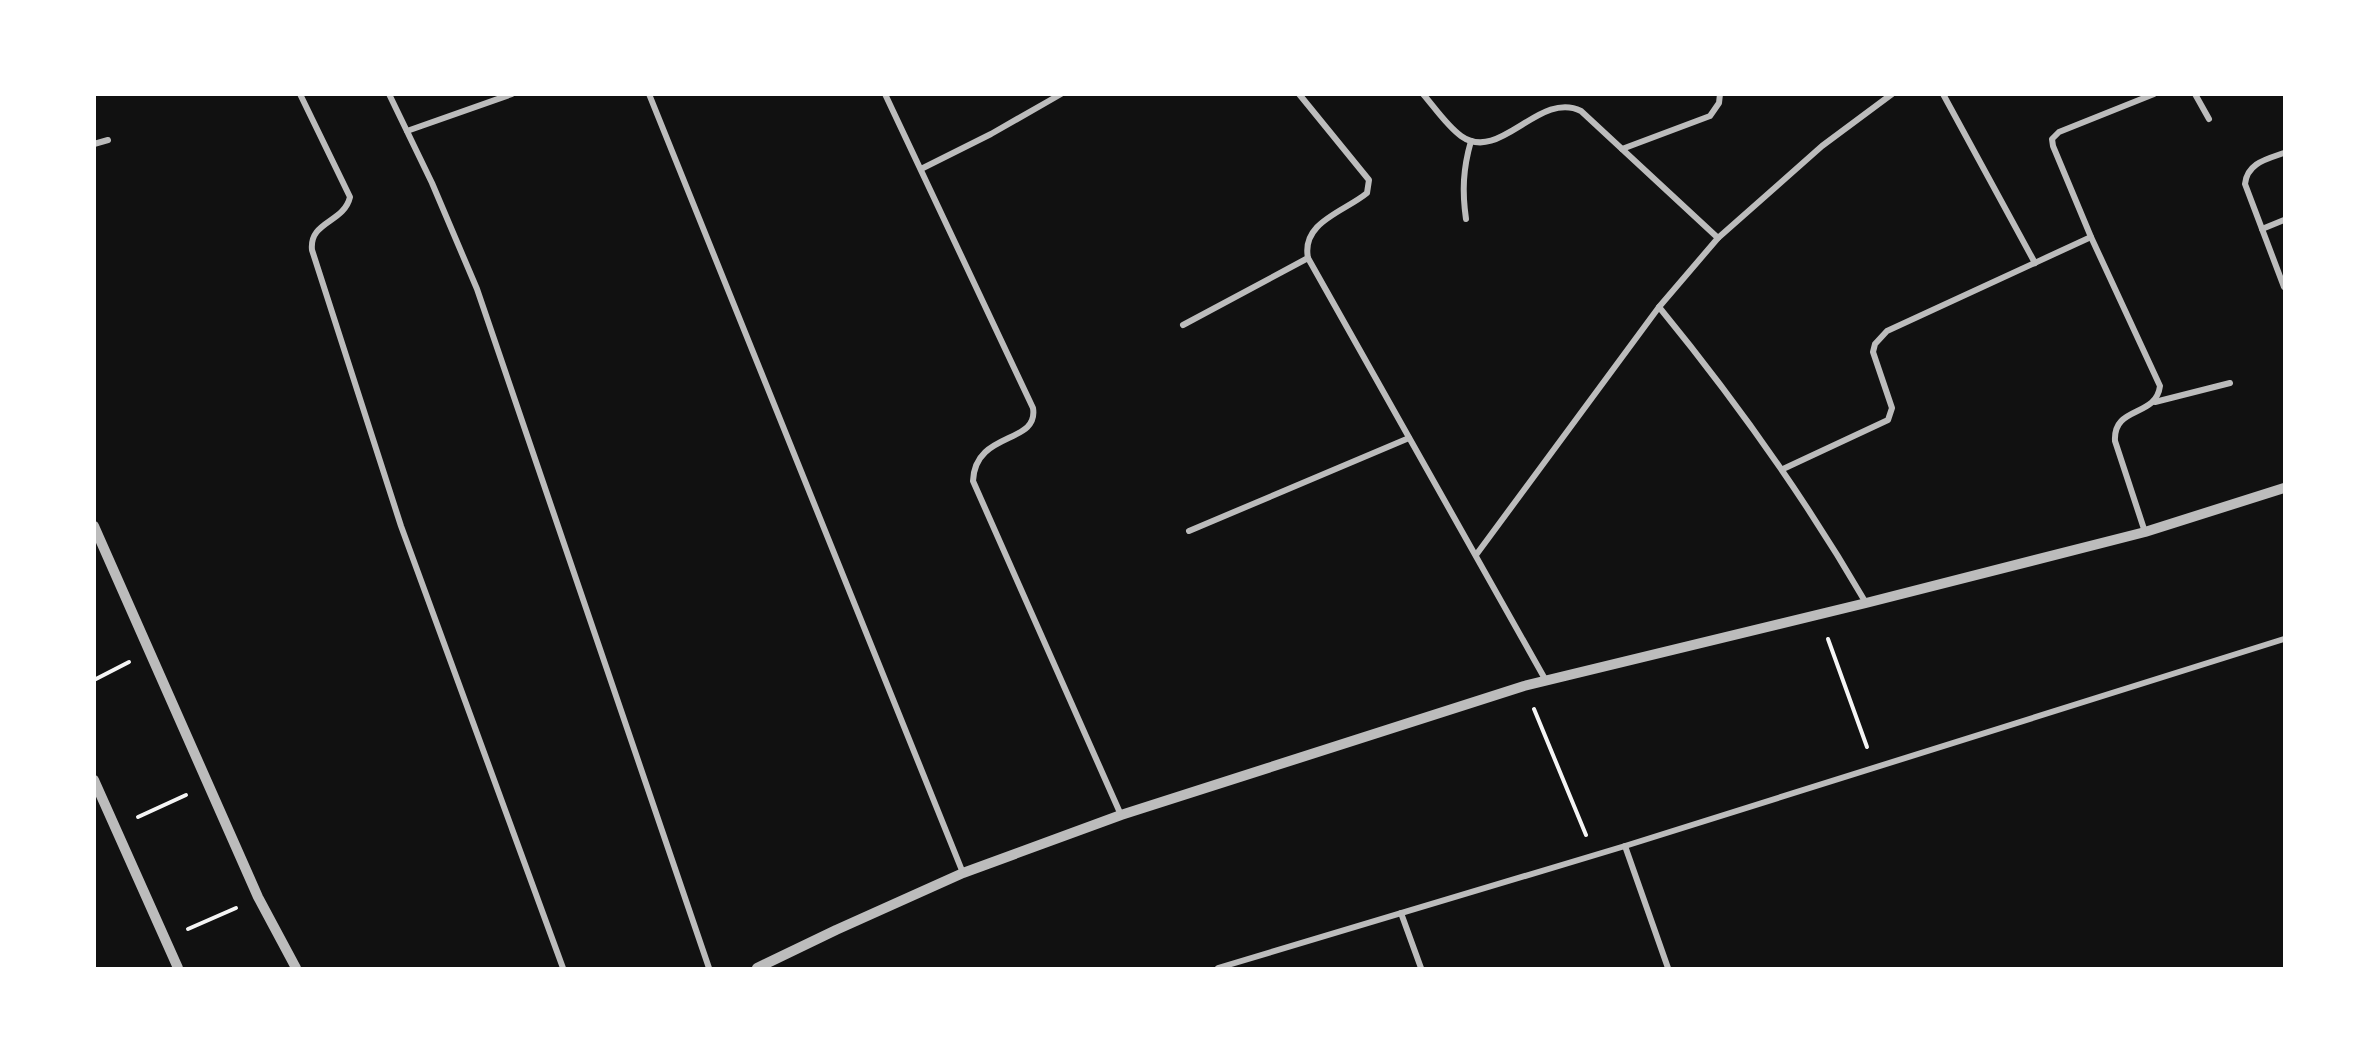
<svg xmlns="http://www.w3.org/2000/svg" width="2379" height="1063" viewBox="0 0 2379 1063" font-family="'Noto Sans',sans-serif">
  <rect width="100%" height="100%" fill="#111"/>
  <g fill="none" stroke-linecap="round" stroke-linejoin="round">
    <g stroke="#f5f5f5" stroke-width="4">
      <polyline points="1828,639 1867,747"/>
      <polyline points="94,680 129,662"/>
      <polyline points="1534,709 1586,835"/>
      <polyline points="138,817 186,795"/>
      <polyline points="188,929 236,908"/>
    </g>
    <g stroke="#bcbcbc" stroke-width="6">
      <path d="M300 94 350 197C344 223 309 221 312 250L401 526 563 968"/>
      <polyline points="389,94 432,183 477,289 709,968"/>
      <polyline points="649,94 963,873"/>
      <path d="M885 94 1033 408C1039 445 975 430 973 481L1121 815"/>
      <path d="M1299 94 1369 180 1367 193C1344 212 1301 222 1308 258L1545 679"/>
      <path d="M1423 94C1435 108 1447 126 1461 136 1500 164 1539 90 1581 111L1718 238"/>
      <polyline points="1943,94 2035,263"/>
      <polyline points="2195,94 2209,119"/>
      <polyline points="407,131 512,94"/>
      <polyline points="94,144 108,140"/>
      <polyline points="1622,149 1710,116 1719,103 1720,94"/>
      <path d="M2284 153C2267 159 2247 163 2245 184L2284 287"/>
      <polyline points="921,169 991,134 1061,94"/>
      <path d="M1466 219C1462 191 1463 169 1471 141"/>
      <polyline points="2262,229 2284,220"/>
      <path d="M1659 307C1736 401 1805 498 1866 603"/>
      <polyline points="1183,325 1308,258"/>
      <polyline points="2155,402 2230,383"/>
      <polyline points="1783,469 1888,420 1892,408 1873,352 1875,344 1887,331 2091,237"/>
      <polyline points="1189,531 1409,438"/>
      <path d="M2145 532 2115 441C2113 405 2156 418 2160 386L2091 237 2053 146 2052 139 2059 132 2154 94"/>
      <polyline points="1476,555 1659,307 1718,238 1822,146 1892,94"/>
      <polyline points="1625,846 1668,968"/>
      <polyline points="1401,913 1421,968"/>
      <polyline points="1218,968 1625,846 2284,639"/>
    </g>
    <g stroke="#bcbcbc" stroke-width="10">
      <polyline points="94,526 258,897 296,968"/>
      <polyline points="94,780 178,968"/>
      <polyline points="757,968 836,930 963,873 1121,815 1524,686 1866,603 2145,532 2284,488"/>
    </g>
  </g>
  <rect width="2379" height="1063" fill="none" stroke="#ffffff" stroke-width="192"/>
</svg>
